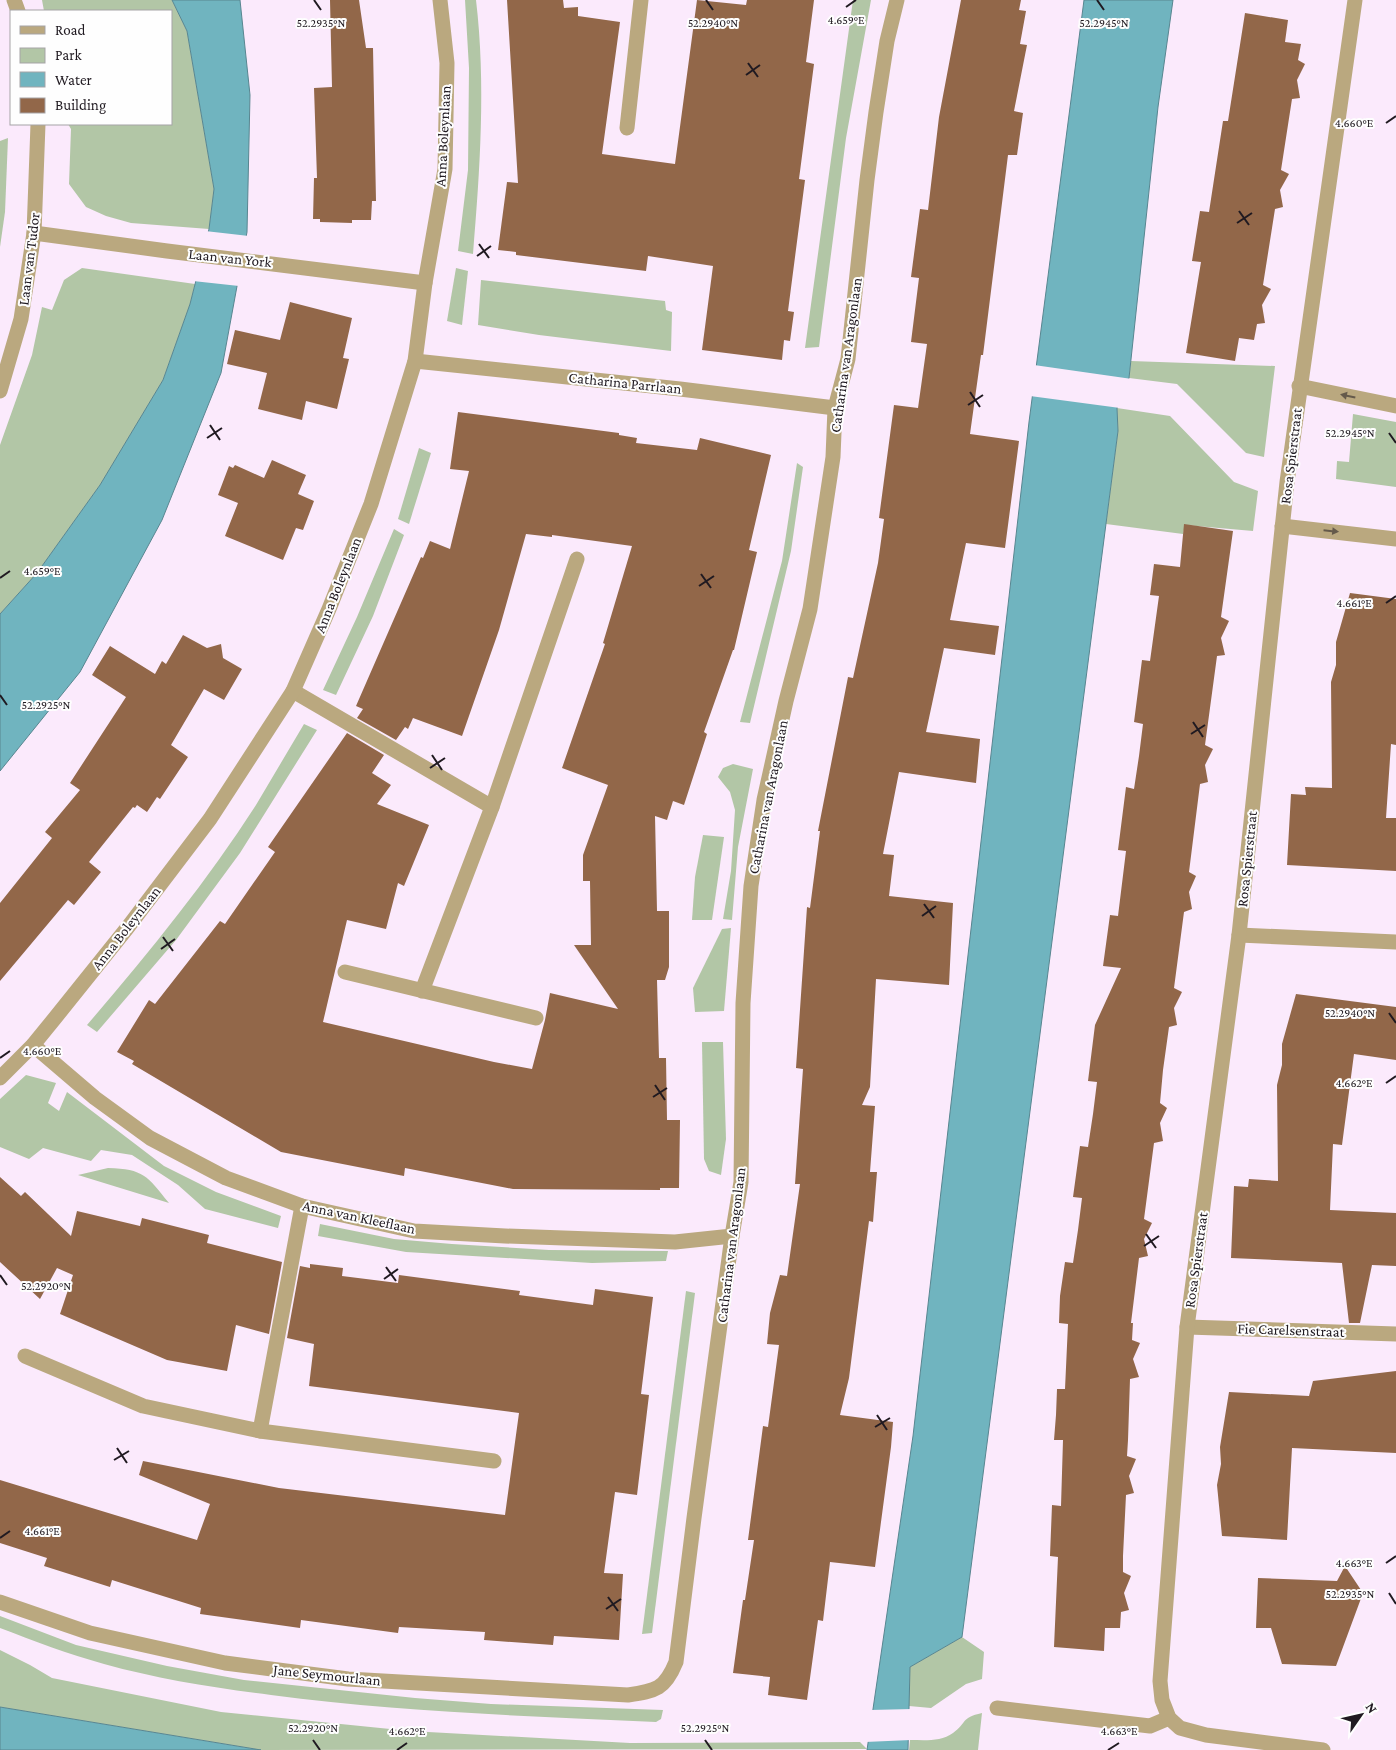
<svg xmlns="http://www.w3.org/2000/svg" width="1396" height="1750" viewBox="0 0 1396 1750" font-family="'Crimson Pro',serif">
  <rect width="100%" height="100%" fill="#fbeafc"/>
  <g fill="#b2c6a6">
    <polygon points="42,0 172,0 187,31 214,189 209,229 131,223 106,216 86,207 69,184 71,129 68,124 171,124 171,11 44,11"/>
    <path d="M465 0H476C486 84 480 170 473 254L458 251 468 170 469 68Z"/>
    <polygon points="853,0 871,0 846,138 819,347 805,348"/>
    <polygon points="8,138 5,212 0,247 0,141"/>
    <polygon points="82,268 195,284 190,304 163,380 100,485 37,573 0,614 0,445 32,355 42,307 52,310 64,280"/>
    <polygon points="456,268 468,271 462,325 447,321"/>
    <polygon points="481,280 665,301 666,310 672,312 671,351 539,335 478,325"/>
    <polygon points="1131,361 1275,366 1264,457 1246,453 1177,384 1129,378"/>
    <polygon points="1117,408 1170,416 1234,482 1258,491 1253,531 1185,525 1183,534 1106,524 1118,431"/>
    <polygon points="1353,414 1396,422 1396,487 1336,479 1337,461 1349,462"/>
    <polygon points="419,448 431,453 409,524 398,519"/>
    <polygon points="797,463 803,467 791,551 750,723 740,722 782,561"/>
    <polygon points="394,529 404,535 373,616 336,695 323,690 357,617"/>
    <path d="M304 724 317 730 240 853 176 940 97 1032 87 1025C147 955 206 883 256 805 272 778 288 751 304 724Z"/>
    <polygon points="733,764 753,769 738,847 732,920 723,919 731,871 735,810 730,792 718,777 723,768"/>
    <polygon points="703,835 724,837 712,920 692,920 695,877"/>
    <polygon points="731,928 724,1011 695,1012 693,988 722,929"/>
    <polygon points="702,1042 723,1042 726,1139 721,1175 709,1171 704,1159"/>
    <polygon points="26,1075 56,1083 48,1103 59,1111 67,1092 164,1166 216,1192 281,1216 278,1228 205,1209 178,1185 132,1155 101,1150 91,1161 43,1148 29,1159 0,1147 0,1099"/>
    <path d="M108 1168C144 1169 147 1176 169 1203L78 1175Z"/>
    <polygon points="320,1224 394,1239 452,1244 549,1250 668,1251 666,1261 592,1263 406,1252 318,1236"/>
    <polygon points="686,1291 695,1293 652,1633 642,1634"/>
    <path d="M0 1616 76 1645 167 1666 244 1680 415 1698 491 1704 663 1710 661 1719 656 1722C527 1716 399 1712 271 1695 215 1688 158 1679 104 1664 68 1654 34 1641 0 1628Z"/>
    <polygon points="962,1637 984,1652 982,1679 966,1684 931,1708 909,1706 910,1667"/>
    <polygon points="0,1650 30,1665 52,1678 221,1712 410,1731 630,1743 860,1742 867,1749 261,1750 0,1707"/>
    <path d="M982 1713 978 1750H909L910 1740C924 1740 941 1742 953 1733 968 1722 960 1718 982 1713Z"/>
  </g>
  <g fill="#70b4bf" stroke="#588690">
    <polygon points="172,0 240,0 250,95 247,232 221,373 162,520 80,672 0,771 0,614 37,573 100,485 163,380 190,304 209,229 214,189 187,31"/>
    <polygon points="1084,0 1173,0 1158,107 1129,378 1117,408 1118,431 962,1637 910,1667 908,1750 867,1750 913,1436 1029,422"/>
    <polygon points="0,1707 261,1750 0,1750"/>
  </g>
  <g fill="#fbeafc">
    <polygon points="205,231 249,236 239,286 193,281"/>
    <polygon points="1034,365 1132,379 1120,408 1030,396"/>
    <polygon points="912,1709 911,1740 865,1742 870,1710"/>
  </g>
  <g fill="#926749">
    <polygon points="330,0 359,0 366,48 373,48 376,201 372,201 371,220 352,220 352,223 320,222 320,219 313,219 314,178 317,178 314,88 332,87"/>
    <polygon points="507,0 563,0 564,8 578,7 578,16 620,22 602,154 675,164 697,0 746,5 747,0 814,0 806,62 814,64 799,179 805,180 788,311 794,312 790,341 784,340 782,360 702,350 713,266 648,256 646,271 516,255 516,252 498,250 507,182 518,183"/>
    <polygon points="961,0 1021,0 1019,10 1026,11 1020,44 1027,45 1014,111 1023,113 1017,155 1008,155 983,355 981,355 970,434 1019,441 1005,548 966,543 950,620 999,626 995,655 944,648 926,732 980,739 976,783 899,772 883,854 894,855 889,896 953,903 949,985 876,979 870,1087 862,1105 875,1106 870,1172 877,1172 873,1222 869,1221 849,1378 840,1415 893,1422 891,1447 875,1567 830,1562 823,1621 818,1620 807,1700 768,1695 770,1677 733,1673 743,1600 745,1600 754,1540 748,1540 763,1426 768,1427 779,1345 767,1344 770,1313 780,1275 787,1276 800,1184 795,1184 803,1069 796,1068 807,907 810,908 820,831 818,831 848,677 853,678 878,563 884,519 879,518 894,405 918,408 927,344 911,342 919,278 911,277 920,209 928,210 939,117"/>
    <polygon points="1245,13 1288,20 1285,42 1301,44 1298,60 1305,64 1297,80 1300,98 1292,99 1281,170 1289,174 1280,190 1283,207 1275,209 1263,285 1271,289 1262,305 1265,323 1257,324 1254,340 1239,338 1235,361 1186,353 1201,262 1192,261 1200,211 1209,212 1223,121 1228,121"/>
    <polygon points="290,302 352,318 343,358 349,359 337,409 306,401 302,420 258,409 267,373 227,364 235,330 280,340"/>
    <polygon points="458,412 619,433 619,435 637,438 636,443 697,450 700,438 771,455 749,550 757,552 734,650 733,650 704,732 707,734 684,805 673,801 667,820 655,816 657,911 669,911 669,967 665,980 657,980 659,1058 666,1058 667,1120 680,1120 679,1188 660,1188 660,1190 513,1189 405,1168 404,1176 281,1152 132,1064 134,1061 117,1052 149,1000 155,1004 220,921 225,924 275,852 268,847 347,733 384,755 372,773 391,785 377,804 429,825 404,886 398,883 386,929 347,920 323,1022 494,1062 532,1069 545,1020 550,993 618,1009 574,945 591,945 590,881 583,881 583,855 608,785 562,768 605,644 603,643 632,546 552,535 552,537 526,534 499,630 462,736 413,718 408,729 405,727 396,740 357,718 363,709 356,706 421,557 423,558 430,541 450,549 469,471 450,469"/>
    <polygon points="272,460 306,475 298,494 314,501 303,530 296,528 283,560 225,536 238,503 218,495 229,466 233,468 235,465 264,478"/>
    <polygon points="1184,524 1233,531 1221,617 1229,621 1221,638 1225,655 1217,656 1205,745 1213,749 1205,765 1208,782 1200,784 1189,872 1196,876 1189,892 1192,909 1184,912 1174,988 1182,992 1174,1008 1177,1025 1169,1027 1163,1070 1160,1103 1167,1108 1160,1123 1163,1141 1154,1143 1144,1219 1152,1223 1144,1239 1148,1256 1139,1258 1131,1323 1133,1323 1132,1340 1140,1343 1133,1359 1139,1377 1130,1379 1128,1440 1127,1456 1136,1459 1129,1476 1134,1493 1126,1495 1123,1556 1123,1572 1131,1576 1124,1593 1129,1610 1121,1612 1120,1628 1105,1628 1104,1651 1054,1647 1058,1557 1050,1556 1052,1505 1061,1506 1063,1440 1054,1440 1056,1415 1057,1389 1065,1389 1068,1324 1059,1323 1060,1296 1065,1262 1073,1263 1078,1230 1082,1198 1073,1197 1080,1146 1088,1147 1093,1114 1097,1082 1088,1081 1095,1025 1121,968 1103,966 1110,915 1118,916 1126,851 1118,850 1126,787 1134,789 1139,756 1143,724 1134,722 1142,660 1150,661 1159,596 1150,595 1154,564 1180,567"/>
    <polygon points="1350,593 1396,599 1396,745 1391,744 1386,818 1396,818 1396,871 1287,865 1291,794 1306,795 1305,787 1332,788 1331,682 1336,665 1336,642"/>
    <polygon points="183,635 207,648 221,644 223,658 242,669 224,700 204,689 171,745 188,757 160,799 157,797 147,812 137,805 135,808 133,807 89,862 101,872 74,905 68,900 0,981 0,903 52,838 45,832 80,790 70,783 126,697 92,675 110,646 155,674 162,661 166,664"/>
    <polygon points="1296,994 1396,1007 1396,1060 1354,1054 1342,1145 1333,1144 1330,1210 1396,1213 1396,1266 1372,1265 1360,1323 1349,1323 1342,1263 1231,1258 1234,1186 1248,1187 1249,1179 1278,1181 1277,1085 1282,1065 1282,1044"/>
    <polygon points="0,1177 21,1196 25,1192 71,1236 77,1211 140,1226 142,1218 209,1235 207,1243 282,1262 269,1334 236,1325 227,1371 167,1360 60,1314 73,1275 57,1268 40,1299 0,1262"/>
    <polygon points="310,1264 343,1268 342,1276 398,1283 399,1275 520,1291 519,1295 593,1305 595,1289 653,1297 641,1394 649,1395 637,1495 615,1492 604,1573 623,1574 619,1640 554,1636 553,1645 484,1640 485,1632 399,1627 398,1633 301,1620 300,1628 200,1614 201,1608 112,1580 110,1587 44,1566 47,1558 0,1543 0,1480 197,1540 210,1504 139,1475 143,1461 279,1488 505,1515 519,1413 309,1386 314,1344 287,1338 300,1266 310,1268"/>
    <polygon points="1396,1371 1396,1453 1292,1448 1287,1540 1222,1536 1217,1485 1221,1464 1220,1447 1229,1392 1309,1396 1313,1381"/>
    <polygon points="1345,1566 1363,1593 1336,1666 1282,1664 1271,1628 1256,1628 1258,1578 1337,1581"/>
  </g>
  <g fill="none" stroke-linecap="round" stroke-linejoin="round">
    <g stroke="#baa87f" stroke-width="15">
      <polyline points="14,0 18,11"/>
      <polyline points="627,128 641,0"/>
      <polyline points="34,233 167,251 425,283"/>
      <polyline points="415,361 680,389 835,408"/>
      <polyline points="1299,386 1396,406"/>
      <polyline points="0,391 21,319 34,233 38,124"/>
      <polyline points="1282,526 1396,539"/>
      <polyline points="293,691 492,807"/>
      <polyline points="1239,935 1396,942"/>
      <polyline points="345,972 536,1018"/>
      <polyline points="422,991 492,807 577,559"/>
      <polyline points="33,1045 95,1098 150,1138 226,1178 302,1206 414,1231 505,1236 675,1242 732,1236"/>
      <polyline points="0,1078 33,1045 55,1018 128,927 210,819 293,691 329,609 371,504 415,361 425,283 445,169 447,63 440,0"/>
      <polyline points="1187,1327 1396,1334"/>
      <polyline points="25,1356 143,1406 260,1431 494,1461"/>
      <polyline points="260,1431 302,1206"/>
      <path d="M0 1602 90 1633 225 1663 348 1679 628 1695C656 1691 665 1689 676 1662L694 1518 732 1236 741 1182 743 1003 751 886 764 800 786 701 810 609 833 457 835 408 848 359 867 180 876 112 887 41 897 0"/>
      <polyline points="997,1708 1150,1726 1169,1718"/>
      <polyline points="1323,1750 1206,1735 1180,1728 1169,1718 1162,1700 1160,1681 1187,1327 1239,935 1287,482 1355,0"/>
    </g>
  </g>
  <defs><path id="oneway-solid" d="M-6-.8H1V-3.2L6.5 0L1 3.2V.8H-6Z" transform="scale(1.25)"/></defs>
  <g fill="#655a4b">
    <use href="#oneway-solid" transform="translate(1348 396) rotate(-168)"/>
    <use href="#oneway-solid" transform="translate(1331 531) rotate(6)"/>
  </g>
  <path fill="none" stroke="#201a21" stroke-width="2" d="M314 0 321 10M706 0 713 10M1097 0 1104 10M846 7 856 0M748 63 758 77M746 75 760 65M1386 123 1396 116M1239 211 1249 225M1237 223 1252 213M479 244 489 258M477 256 491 246M970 392 980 407M968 405 983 395M210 425 220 440M1389 433 1396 443M207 438 222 428M701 574 711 588M0 578 10 571M699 586 714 576M1386 603 1396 596M0 695 7 705M1193 722 1203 737M1191 734 1205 725M432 755 442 770M430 768 445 758M924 904 934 918M922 916 936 906M163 937 173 951M161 949 175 939M1389 1013 1396 1023M0 1058 10 1051M1386 1083 1396 1076M655 1085 665 1100M653 1097 667 1088M1146 1234 1156 1248M1144 1246 1159 1236M386 1267 396 1281M0 1275 7 1285M384 1279 398 1269M877 1415 887 1430M875 1427 890 1418M117 1448 127 1463M114 1460 129 1451M0 1538 10 1531M1386 1563 1396 1556M1389 1593 1396 1604M608 1597 618 1611M606 1609 621 1599M313 1740 320 1750M705 1740 712 1750M397 1750 407 1743M1108 1750 1119 1743"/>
  <g text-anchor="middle" stroke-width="4" stroke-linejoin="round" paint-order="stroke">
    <g font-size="15" fill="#201a21" stroke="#fefefe">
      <text transform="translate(443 136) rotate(-87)" y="5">Anna Boleynlaan</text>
      <text transform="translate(230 258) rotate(6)" y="5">Laan van York</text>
      <text transform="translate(29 259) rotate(-83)" y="5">Laan van Tudor</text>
      <text transform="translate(846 355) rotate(-82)" y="5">Catharina van Aragonlaan</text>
      <text transform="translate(625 383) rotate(6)" y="5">Catharina Parrlaan</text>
      <text transform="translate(1291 456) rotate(-83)" y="5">Rosa Spierstraat</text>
      <text transform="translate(338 585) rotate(-68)" y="5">Anna Boleynlaan</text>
      <text transform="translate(768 797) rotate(-79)" y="5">Catharina van Aragonlaan</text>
      <text transform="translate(1247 859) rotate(-84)" y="5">Rosa Spierstraat</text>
      <text transform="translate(126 928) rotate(-52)" y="5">Anna Boleynlaan</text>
      <text transform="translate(359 1217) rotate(12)" y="5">Anna van Kleeflaan</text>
      <text transform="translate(731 1245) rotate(-83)" y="5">Catharina van Aragonlaan</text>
      <text transform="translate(1196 1260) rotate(-82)" y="5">Rosa Spierstraat</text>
      <text transform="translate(1291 1330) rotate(2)" y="5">Fie Carelsenstraat</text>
      <text transform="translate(327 1675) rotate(6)" y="5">Jane Seymourlaan</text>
    </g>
  </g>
  <g font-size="12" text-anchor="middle" fill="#201a21" stroke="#fefefe" stroke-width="4" stroke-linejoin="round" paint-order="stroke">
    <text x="846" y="24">4.659°E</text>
    <text x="321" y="27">52.2935°N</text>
    <text x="713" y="27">52.2940°N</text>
    <text x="1104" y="27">52.2945°N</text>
    <text x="1354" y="127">4.660°E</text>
    <text x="1350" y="437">52.2945°N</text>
    <text x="42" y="575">4.659°E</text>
    <text x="1354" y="607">4.661°E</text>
    <text x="46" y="709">52.2925°N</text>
    <text x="1350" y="1017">52.2940°N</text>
    <text x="42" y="1055">4.660°E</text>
    <text x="1354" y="1087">4.662°E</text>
    <text x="46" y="1290">52.2920°N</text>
    <text x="42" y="1535">4.661°E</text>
    <text x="1354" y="1567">4.663°E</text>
    <text x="1350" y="1598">52.2935°N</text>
    <text x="313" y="1732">52.2920°N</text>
    <text x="705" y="1732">52.2925°N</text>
    <text x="407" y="1735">4.662°E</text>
    <text x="1119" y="1735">4.663°E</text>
  </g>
  <rect x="10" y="10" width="162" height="115" fill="#fefefe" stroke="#a5a3a6"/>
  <rect x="20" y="26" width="25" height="8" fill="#baa87f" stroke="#a5a3a6"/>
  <text x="55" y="35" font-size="15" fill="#201a21">Road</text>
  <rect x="20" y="48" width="25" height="15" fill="#b2c6a6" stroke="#a5a3a6"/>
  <text x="55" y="60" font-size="15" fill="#201a21">Park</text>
  <rect x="20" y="72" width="25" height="15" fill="#70b4bf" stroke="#a5a3a6"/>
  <text x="55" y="85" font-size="15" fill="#201a21">Water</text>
  <rect x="20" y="98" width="25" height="15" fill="#926749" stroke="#a5a3a6"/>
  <text x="55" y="110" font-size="15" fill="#201a21">Building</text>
  <g transform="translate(1361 1715) rotate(56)" stroke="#fefefe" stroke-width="4" paint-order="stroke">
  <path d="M0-4L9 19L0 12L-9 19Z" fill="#201a21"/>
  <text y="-8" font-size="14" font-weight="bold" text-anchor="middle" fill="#201a21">N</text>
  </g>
</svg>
